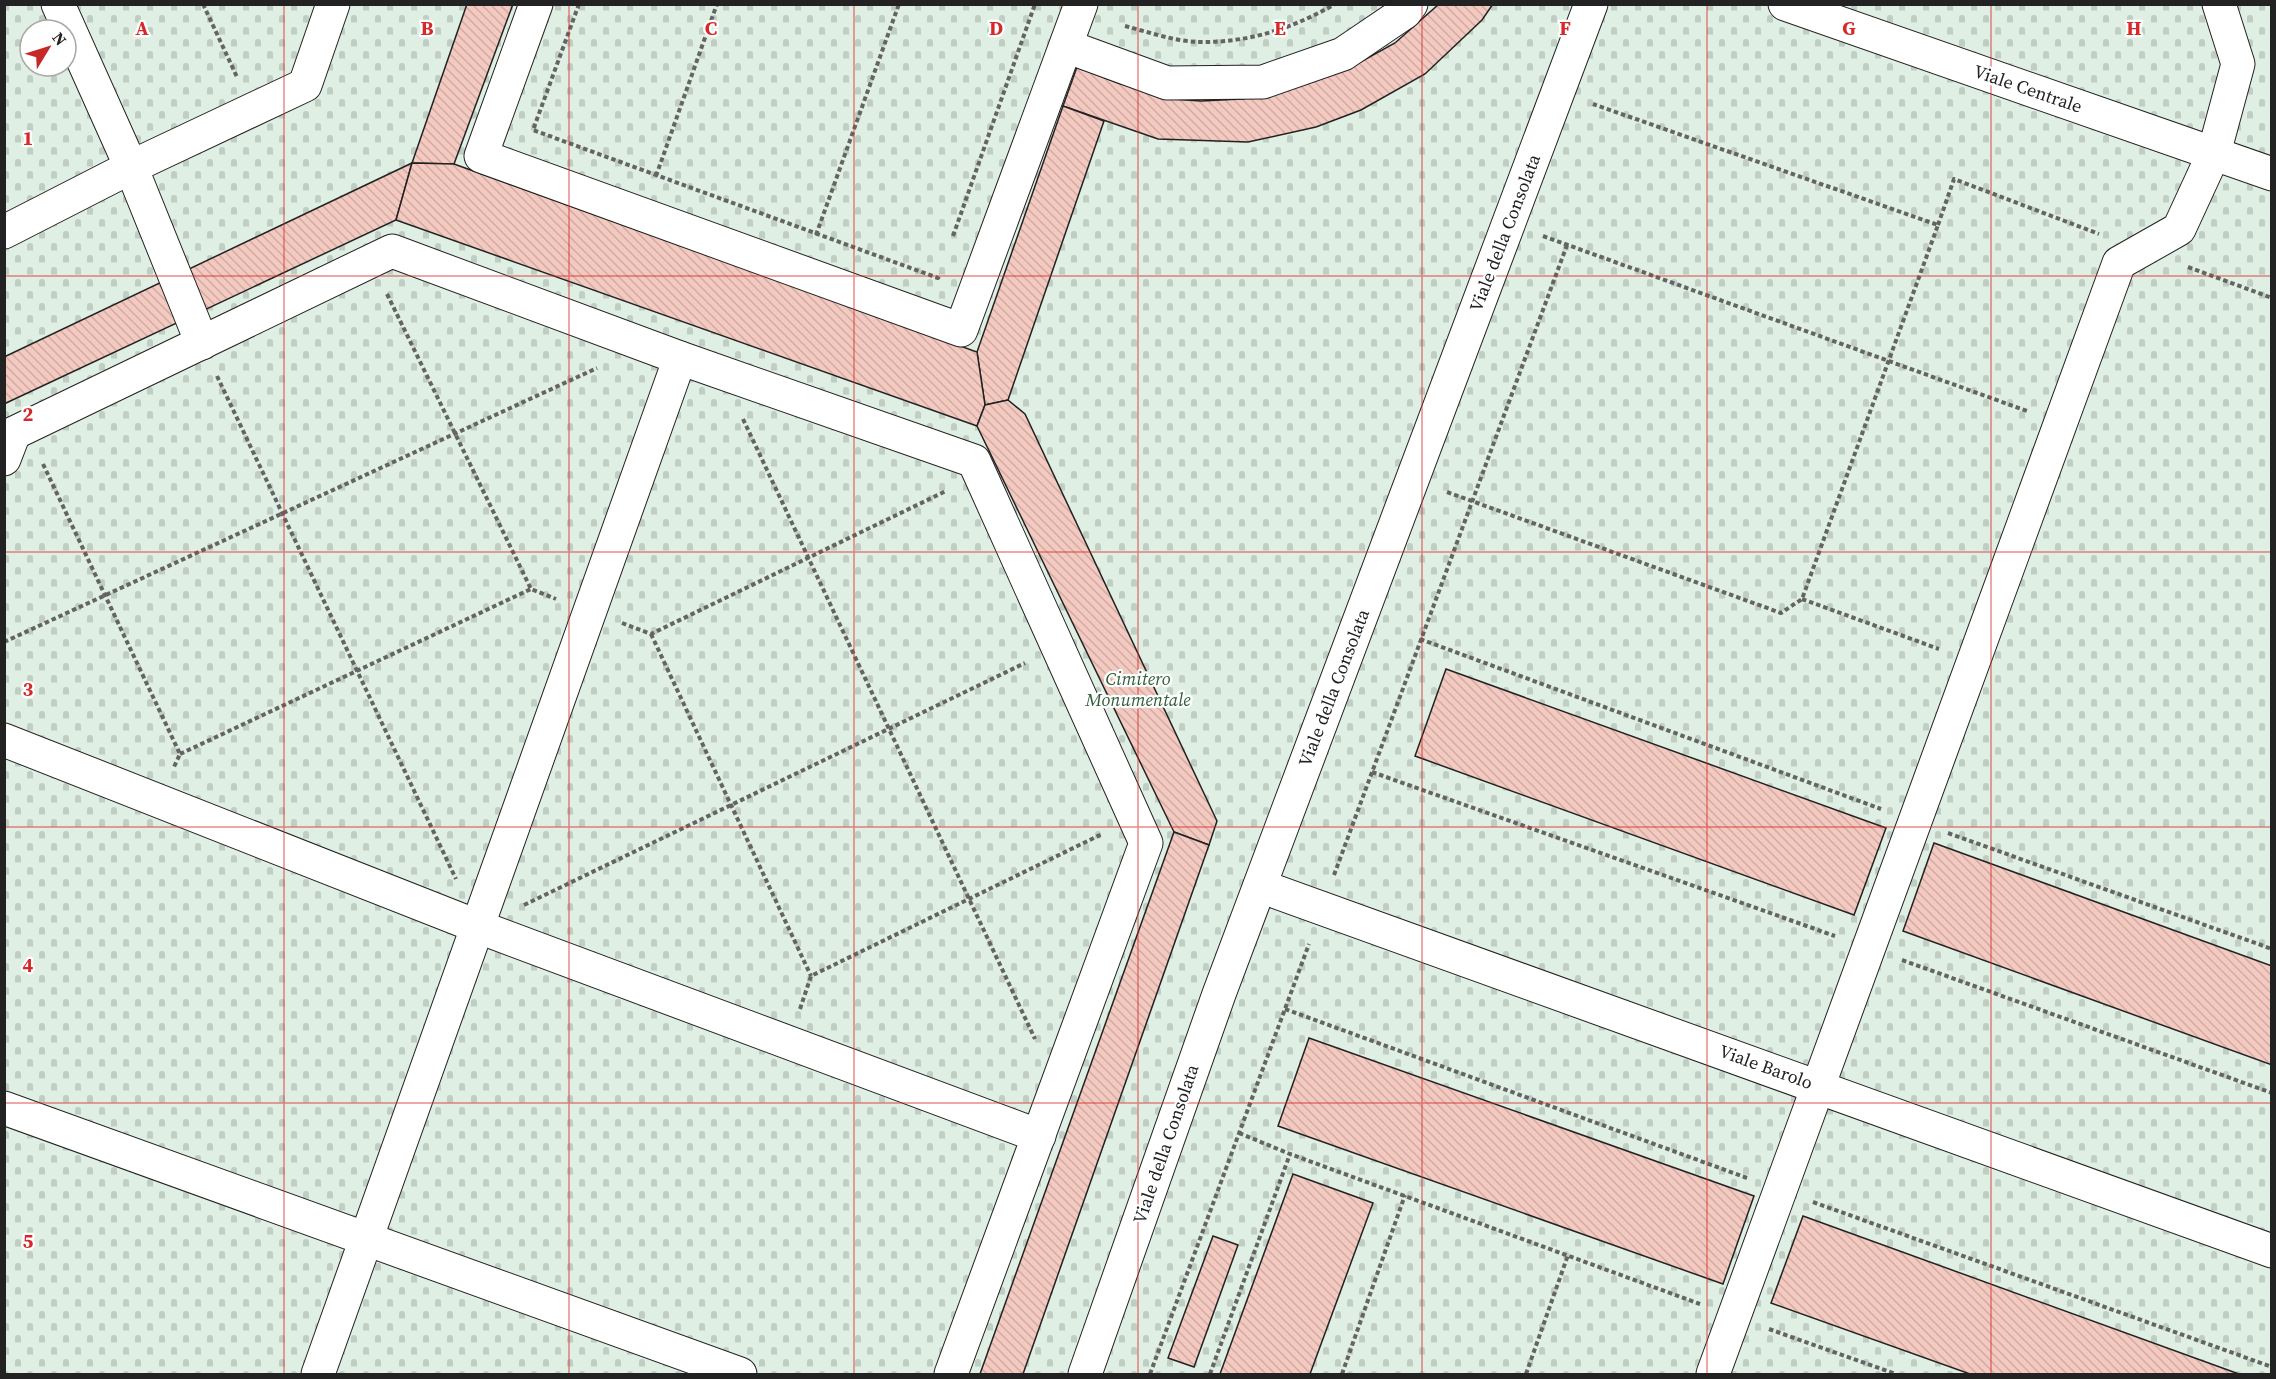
<svg xmlns="http://www.w3.org/2000/svg" width="2276" height="1379" viewBox="0 0 2276 1379" font-family="'Source Serif 4',serif">
  <defs>
    <pattern id="cemetery-stones" width="16" height="16" patternUnits="userSpaceOnUse" patternTransform="scale(1.5)"><rect width="16" height="16" fill="#e0efe3"/><path d="M2 7V4a2 2 0 0 1 4 0v3zM10 15v-3a2 2 0 0 1 4 0v3z" fill="#c0cdc2"/></pattern>
    <pattern id="building-back-hatch" width="6" height="6" patternUnits="userSpaceOnUse" patternTransform="scale(1.5)"><rect width="6" height="6" fill="#f3c9c0"/><path d="M-1 5l2 2M0 0l6 6M5-1l2 2" fill="none" stroke="#d0aca5"/></pattern>
  </defs>
  <rect width="100%" height="100%" fill="#fff"/>
  <path fill="url(#cemetery-stones)" stroke="#6f6f6f" stroke-width="1.5" fill-rule="evenodd" d="M5 5H2271V1374H5ZM30 30H66V66H30Z"/>
  <g fill="url(#building-back-hatch)" stroke="#222" stroke-width="1.5">
    <polygon points="467,4 513,4 454,164 412,163"/>
    <polygon points="1439,4 1493,4 1482,20 1425,74 1361,110 1316,127 1248,142 1158,139 1063,106 1077,67 1118,83 1172,99 1201,101 1242,99 1281,92 1346,70 1395,43"/>
    <polygon points="1063,106 1104,121 1008,400 985,405 977,352"/>
    <polygon points="412,163 396,220 4,404 4,357"/>
    <polygon points="412,163 454,164 977,352 985,405 977,426 396,220"/>
    <polygon points="1008,400 1025,414 1217,821 1209,845 1174,832 977,426 985,405"/>
    <polygon points="1446,669 1886,828 1854,915 1415,756"/>
    <polygon points="1174,832 1209,845 1023,1374 980,1374"/>
    <polygon points="1934,843 2272,966 2272,1065 1903,931"/>
    <polygon points="1309,1038 1754,1196 1723,1284 1278,1126"/>
    <polygon points="1293,1174 1373,1203 1310,1374 1220,1374"/>
    <polygon points="1803,1216 2239,1374 1970,1374 1771,1303"/>
    <polygon points="1213,1236 1238,1245 1194,1367 1168,1358"/>
  </g>
  <g fill="none" stroke-linecap="round" stroke-linejoin="round">
    <g stroke="#222" stroke-width="35">
      <g id="minor">
        <polyline points="58,4 131,167 202,343"/>
        <polyline points="536,4 481,156 961,330 1081,4"/>
        <polyline points="1785,4 2272,174"/>
        <polyline points="1066,46 1167,83 1263,82 1343,54 1405,12 1411,4"/>
        <polyline points="4,232 131,167 305,85 333,4"/>
        <polyline points="4,459 14,433 392,251 680,358 974,461 1146,843 951,1374"/>
        <polyline points="4,740 479,927 1039,1136"/>
        <polyline points="1260,886 2272,1251"/>
        <polyline points="4,1108 740,1374"/>
        <polyline points="318,1374 680,358"/>
        <polyline points="1085,1374 1219,994 1591,4"/>
        <polyline points="1713,1374 2119,263 2179,229 2214,153 2238,64 2219,4"/>
      </g>
    </g>
    <g stroke="#646464" stroke-width="4" stroke-dasharray="4.5 3" stroke-linecap="butt">
      <polyline points="203,4 237,77"/>
      <polyline points="579,4 533,130 938,278 940,274"/>
      <path d="M1125 26C1148 32 1174 41 1198 42 1247 43 1292 29 1335 4"/>
      <polyline points="656,176 717,4"/>
      <polyline points="1938,225 1954,179 2099,234"/>
      <polyline points="816,235 899,4"/>
      <polyline points="953,236 1035,4"/>
      <polyline points="1543,236 2027,411"/>
      <polyline points="2188,267 2272,298"/>
      <polyline points="387,294 531,589 556,599"/>
      <polyline points="217,376 456,879"/>
      <polyline points="743,419 1035,1039"/>
      <polyline points="43,464 180,754 173,769"/>
      <polyline points="1447,492 1781,613 1802,599 1938,225 1593,104"/>
      <polyline points="1802,599 1939,649"/>
      <polyline points="622,623 651,634 946,491"/>
      <polyline points="651,634 811,976"/>
      <polyline points="1420,639 1881,809"/>
      <polyline points="4,642 597,368"/>
      <polyline points="180,754 531,589"/>
      <polyline points="1372,772 1835,936"/>
      <polyline points="1948,833 2272,949"/>
      <polyline points="1334,875 1567,245"/>
      <polyline points="524,905 1025,663"/>
      <polyline points="1902,960 2272,1093"/>
      <polyline points="800,1009 811,976 1102,834"/>
      <polyline points="1285,1009 1747,1178"/>
      <polyline points="1239,1133 1290,1154 1700,1304"/>
      <polyline points="1813,1202 2272,1367"/>
      <polyline points="1769,1329 1896,1374"/>
      <polyline points="1150,1374 1309,944"/>
      <polyline points="1210,1374 1290,1154"/>
      <polyline points="1342,1374 1405,1195"/>
      <polyline points="1526,1374 1568,1255"/>
    </g>
    <use href="#minor" stroke="#fff" stroke-width="33"/>
  </g>
  <path fill="none" stroke="#d62828" stroke-width="1.5" stroke-opacity="0.55" d="M284 4V1374M569 4V1374M854 4V1374M1138 4V1374M1422 4V1374M1707 4V1374M1991 4V1374M4 276H2272M4 552H2272M4 827H2272M4 1103H2272"/>
  <g text-anchor="middle" stroke-width="4.5" stroke-linejoin="round" paint-order="stroke">
    <g font-size="18" fill="#222" stroke="#fff">
      <text transform="translate(2028 89) rotate(19)" y="6">Viale Centrale</text>
      <text transform="translate(1505 233) rotate(-69)" y="6">Viale della Consolata</text>
      <text transform="translate(1334 688) rotate(-69)" y="6">Viale della Consolata</text>
      <text transform="translate(1766 1067) rotate(20)" y="6">Viale Barolo</text>
      <text transform="translate(1166 1144) rotate(-71)" y="6">Viale della Consolata</text>
    </g>
    <g font-size="18" font-style="italic" fill="#2f5e38" stroke="#fff">
      <text x="1138" y="685">Cimitero<tspan x="1138" dy="21">Monumentale</tspan></text>
    </g>
  </g>
  <g font-size="20" text-anchor="middle" font-weight="bold" fill="#d62828" stroke="#fff" stroke-width="4.5" stroke-linejoin="round" paint-order="stroke">
    <text x="142" y="35">A</text>
    <text x="427" y="35">B</text>
    <text x="711" y="35">C</text>
    <text x="996" y="35">D</text>
    <text x="1280" y="35">E</text>
    <text x="1565" y="35">F</text>
    <text x="1849" y="35">G</text>
    <text x="2134" y="35">H</text>
    <text x="28" y="145">1</text>
    <text x="28" y="421">2</text>
    <text x="28" y="696">3</text>
    <text x="28" y="972">4</text>
    <text x="28" y="1248">5</text>
  </g>
  <rect width="2276" height="1379" fill="none" stroke="#222222" stroke-width="12"/>
  <g transform="translate(48 48) rotate(52)"><circle r="28" fill="#ffffff" stroke="#a7a7a7" stroke-width="1.5"/>
  <path d="M0-4.5L10 22L0 15L-10 22Z" fill="#c62828"/>
  <text y="-9" font-size="16" font-weight="bold" text-anchor="middle" fill="#222222">N</text>
  </g>
</svg>
